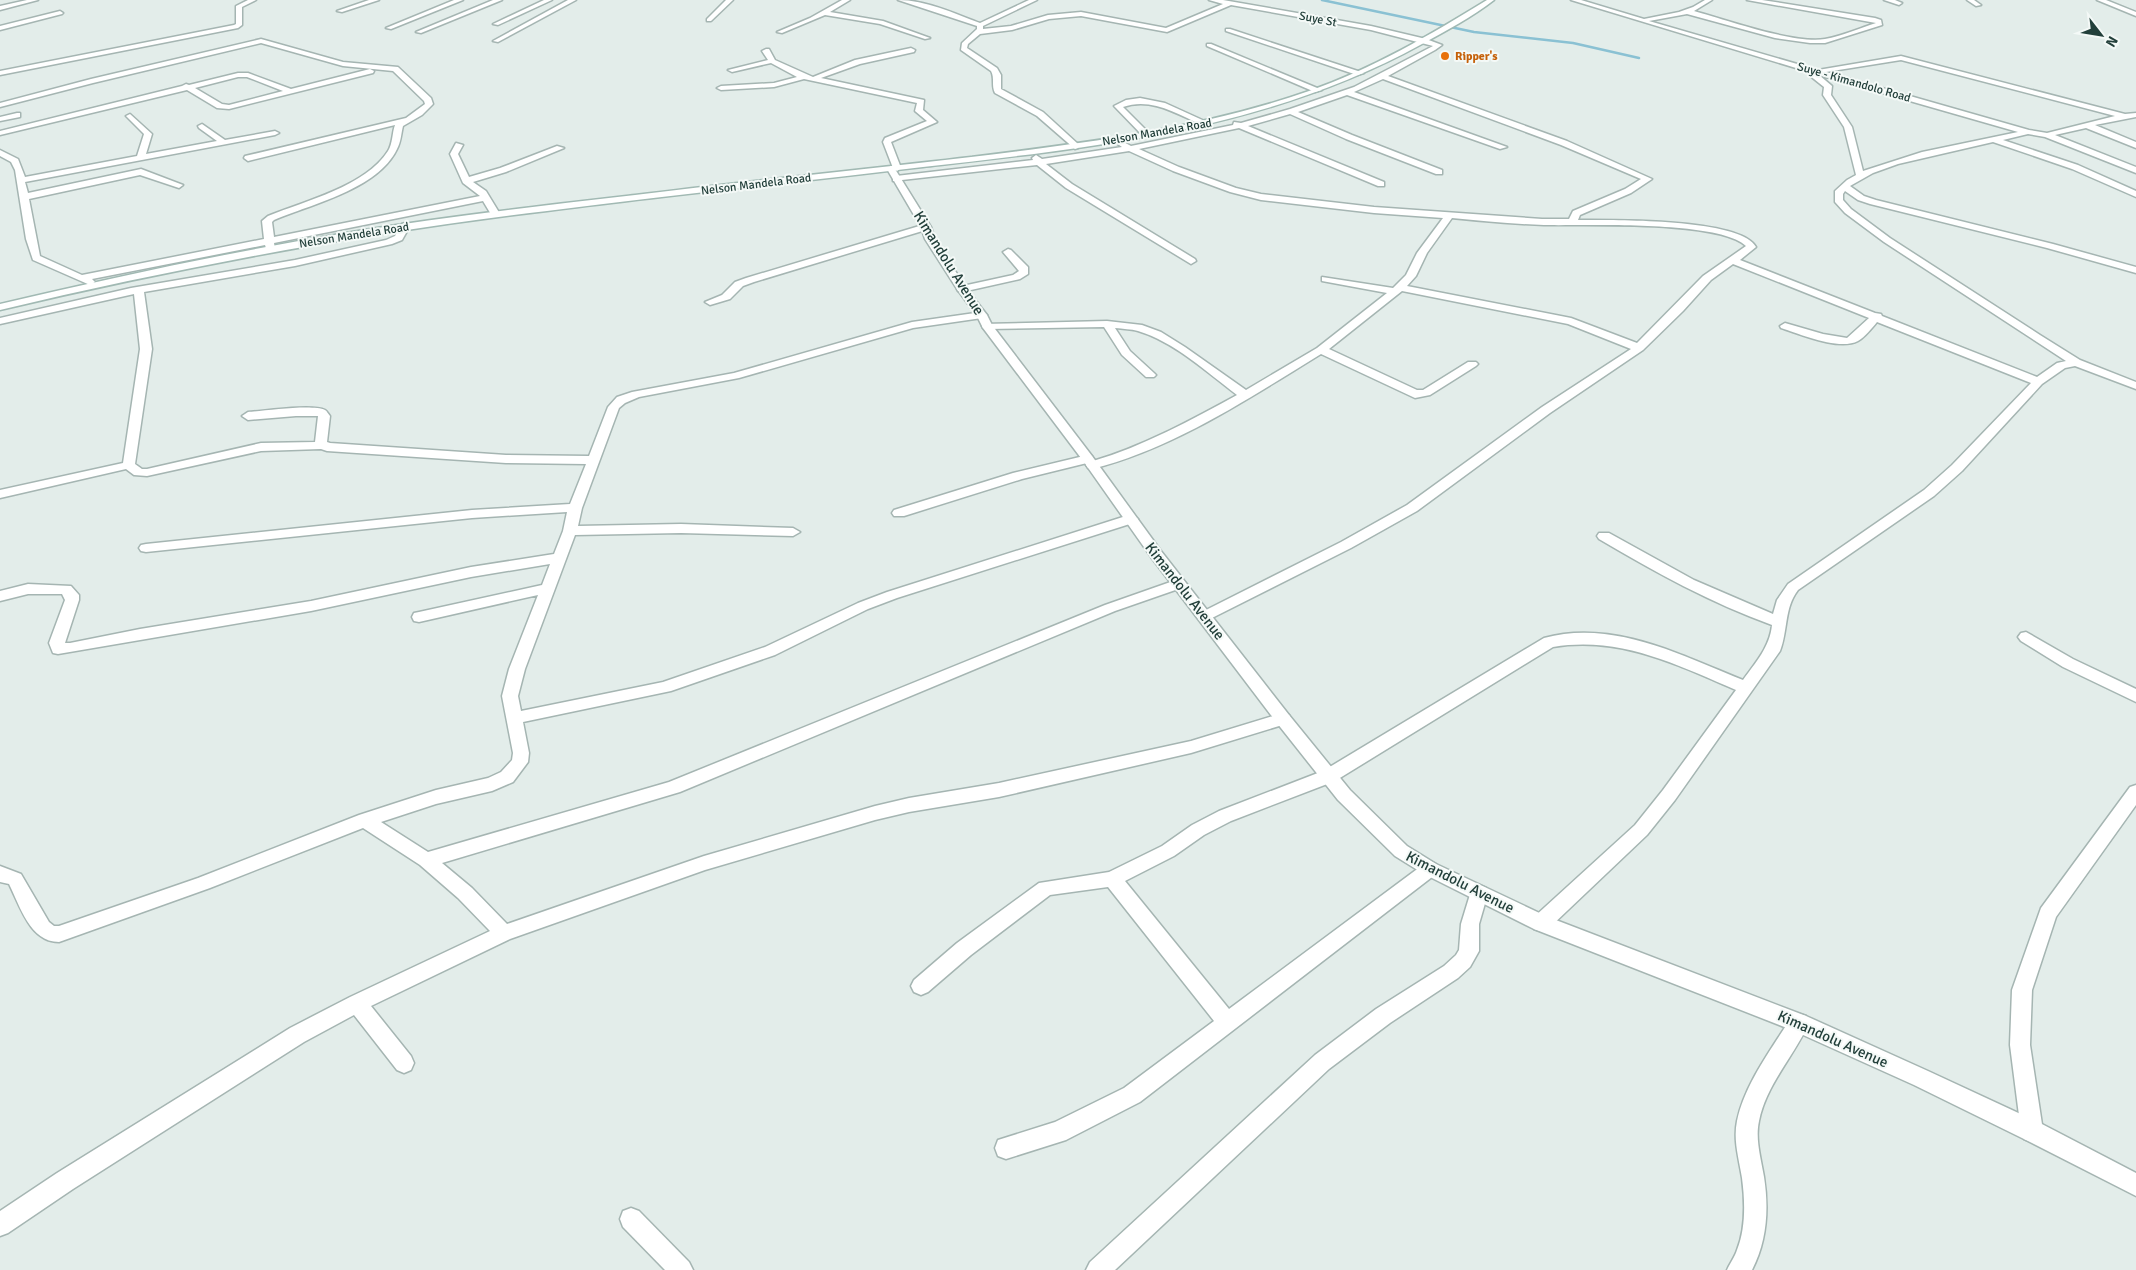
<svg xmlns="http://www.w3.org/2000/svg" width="2136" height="1270" viewBox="0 0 2136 1270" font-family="Signika,sans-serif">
  <rect width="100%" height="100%" fill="#e3edea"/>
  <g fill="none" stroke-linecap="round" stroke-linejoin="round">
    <polyline stroke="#8ac1d3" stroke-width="2.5" points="1322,0 1474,32 1573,43 1639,58"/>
    <g stroke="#a5b5b2" stroke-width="3">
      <g id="minor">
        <polygon points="27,0 38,0 0,10 0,6"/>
        <polygon points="248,0 256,0 242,7 242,25 238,28 0,75 0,71 234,25 236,24 236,6"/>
        <polygon points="369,0 379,0 342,12 337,11"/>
        <polygon points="454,0 463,0 391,29 386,28"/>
        <polygon points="493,0 502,0 421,33 416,32"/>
        <polygon points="544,0 552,0 498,25 493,24"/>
        <polygon points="568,0 576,0 498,42 493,41"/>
        <polygon points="726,0 733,0 711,21 707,21 707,19"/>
        <polygon points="842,0 850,0 830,12 883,21 930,38 925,39 880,24 825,15 782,33 777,32 810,18"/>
        <path d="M898 0C926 0 953 13 980 23L1029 0H1037L983 26V29L1011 26 1048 15 1081 12 1166 28 1223 4 1209 0H1223L1371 26 1426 39 1442 45 1435 50 1388 76 1567 141 1652 179 1631 193 1580 215 1578 220C1610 220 1741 218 1756 247L1740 260 1875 313 1881 314 1882 316 2037 377 2057 363 2066 361 1884 242 1845 213 1835 202V191L1847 180 1856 175 1844 127 1823 95 1824 87 1809 75V72L1571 0H1581L1644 19 1679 12 1693 7 1705 0H1712L1694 11C1727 20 1793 44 1825 39 1842 36 1860 28 1876 23L1747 0H1762L1875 18 1881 20 1882 25 1825 43H1810L1775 38 1687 14 1649 21 1818 70 1901 56 2125 114 2136 113V117L2095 125 2136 142V148L2086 128 2055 135 2136 167V173L2045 137 2028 134 2003 140 2078 165 2136 191V197L2072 169 1993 142 1898 164 1873 173 1850 186 1864 196 1876 200 2053 244 2136 267V273L2047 248 1870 204 1858 200 1845 191 1843 194V200L1851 209 1890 238 2040 335 2080 360 2136 382V389L2075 366 2065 368 2042 384 1962 471 1934 496 1798 590C1784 608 1788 631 1780 651L1675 800 1647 835 1548 929 1541 931 1534 929 1532 923 1534 917 1635 825 1663 790 1736 690C1675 664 1620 636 1553 647L1335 781 1231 821 1204 835 1174 856 1125 881 1229 1009 1424 864 1430 861 1436 864 1439 869 1436 874 1140 1102 1066 1140 1006 1159 998 1156 995 1148 998 1140 1055 1122 1124 1088 1214 1021 1108 887 1050 895 971 955 928 992 921 995 914 992 911 986 914 980 957 943 1039 883 1109 872 1162 846 1192 825 1219 811 1323 771 1544 638C1612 619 1681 655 1743 680 1755 663 1770 647 1772 625 1711 603 1655 572 1599 539L1597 536 1599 533H1609L1694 580 1773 614 1777 600 1788 584 1924 490 1952 465 2031 383 1877 322C1872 328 1865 337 1858 341 1839 351 1800 334 1781 328L1780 326 1785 323 1823 334 1847 338 1869 318 1733 264 1711 280 1683 311 1643 350 1550 413 1417 511 1351 548 1210 619H1200L1198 616 1200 613 1341 542 1407 505 1542 407 1631 349 1568 324 1402 291 1329 349 1417 390H1423L1468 362H1476L1478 364 1476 366 1430 395 1415 398 1321 354C1249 398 1175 448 1092 469L1088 468 1086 465 1087 463 1022 479 904 516H894L892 513 894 510 1013 473 1088 455 1092 456 1093 461C1144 446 1191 420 1237 395 1208 373 1173 341 1138 331 1131 329 1123 329 1115 328L1130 351 1154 373 1156 375 1154 377H1146L1122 355 1104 327 987 329 983 328 982 326 983 324 1107 321 1142 325 1161 332 1185 347 1246 390 1317 348 1387 293 1322 281V277L1393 288 1406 275 1417 253 1443 218 1374 213 1261 200 1230 192 1173 171 1129 151 1046 164 1072 184 1195 259 1196 261 1191 264 1066 188 1037 165 893 181V177L896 176 1033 160 1032 158 1036 155 1042 159 1122 147 1112 140 1116 138 1131 146 1233 125 1234 122 1241 123 1290 109 1354 87 1433 46 1371 30 1231 5 1167 32 1081 16 1049 19 1012 30 980 34 968 44 967 48 997 68 1001 75V89L1043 112 1078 144V148L1075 149 1037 116 995 93C991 86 995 78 991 71L961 50 962 43 977 29V26ZM1901 60 2115 116 2047 133 2029 130 1826 72ZM1819 75 2018 132 1922 152 1863 171 1852 127 1831 95 1832 86ZM1383 79 1561 145 1641 179 1625 189 1573 211 1569 219H1542L1374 207 1261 194 1236 188 1179 167 1139 149 1239 128 1378 186H1384V182L1248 126 1290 114 1346 139 1436 174H1442V170L1352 135 1298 112 1347 95 1500 149 1507 147 1354 92ZM1452 218C1483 221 1513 224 1544 225 1584 226 1719 220 1746 246L1703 276 1637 343 1571 318 1407 286 1416 276 1427 253Z"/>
        <polygon points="1884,0 1895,0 1902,3 1899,5"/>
        <polygon points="1967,0 1974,0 1981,5 1976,6"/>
        <polygon points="2097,0 2106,0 2136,12 2136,16"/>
        <polygon points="60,11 63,13 62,14 0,30 0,26"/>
        <polygon points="1226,29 1230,29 1364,73 1357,75 1226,31"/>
        <path d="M261 39 343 62 398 67 431 98 433 104 422 115 403 126C401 134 401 142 397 149 378 189 312 204 274 220L272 222 274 237 480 196 463 183 450 154 456 143 463 145 458 154 469 177 500 168 557 146 564 148 506 172 473 182 486 191 500 214 495 217 492 216 483 201 274 243 275 249 270 252 267 251 265 245 92 279 95 282 90 285 33 260 26 239 15 170 11 162 0 156V150L18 159 25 177 137 156 144 134 126 116 130 114 152 134 146 154 217 141 199 128 198 126 202 124 225 140 275 131 279 133 275 135 25 182 28 193 141 169 183 185 179 188 140 175 29 199 40 256 82 275 264 239 262 221 268 216C305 201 366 186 388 151 393 143 392 133 395 125L248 161 244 158 245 156 406 118 425 104 424 101 393 71 343 66 261 43 93 83 0 107V103L91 79Z"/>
        <polygon points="1207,44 1211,44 1322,90 1315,92 1207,46"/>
        <polygon points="911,48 915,50 914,52 860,64 821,78 924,100 923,110 937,122 891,142 901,168 897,171 893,168 883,142 885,138 927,121 915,111 917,103 804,79 774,87 721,90 717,88 721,86 774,83 797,77 771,63 732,72 728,70 768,60 762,51 766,49 769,49 775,60 813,77 855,60"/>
        <path d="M370 69 374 71 373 73 229 109 217 108 187 90 0 135V131L182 86 186 84 189 85 238 73H248L291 89ZM238 77H247L283 91 229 105 222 104 195 88Z"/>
        <path d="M1140 98 1165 103 1209 123 1202 125C1177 114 1151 97 1123 107L1151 135 1144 137 1114 106 1126 100Z"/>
        <polygon points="17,113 20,113 20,117 0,121 0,117"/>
        <path d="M405 223 410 226 402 240 392 244 295 266 144 292 152 349 135 464 142 469H147L261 443 315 442 318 416H296L248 420 242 416 248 412C264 411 312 404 325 410 327 411 328 414 330 416L327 442 330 443 506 455 589 456 608 407 617 397 632 392 734 373 912 322 982 312 987 315 982 318 913 328 739 378 639 397 625 403 619 408 582 508 578 526 681 524 793 528 800 532 793 536 681 533 575 535 525 669 518 696 521 711 663 682 765 647 858 603 887 592 1126 516 1131 515 1138 519 1136 522 897 598 868 609 775 655 671 691 523 722 529 753 528 762 513 782 492 791 436 804 381 822 428 852 669 782 1105 605 1179 579 1184 581 1186 584 1184 587 1115 611 680 792 442 863 472 888 507 924 704 856 875 806 909 798 999 783 1191 741 1283 713 1289 715 1291 719 1289 723 1191 753 999 797 909 812 875 820 705 870 510 939 371 1006 411 1056 414 1063 411 1070 404 1073 397 1070 354 1015 304 1042 73 1189 8 1233 0 1236V1211L57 1173 290 1028 350 997 490 931 458 898 420 865 363 828 210 888 59 942C30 942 20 906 9 884L0 882V866L21 874 49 922 54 926H59L198 878 359 815 436 790 488 778 501 772 512 760 513 753 502 696 509 669 538 595 419 622 414 621 412 617 414 613 419 612 542 585 550 564 471 577 311 611 58 654 53 653 49 643 65 600 62 594H28L0 601V591L28 584 71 586 79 595V600L65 643H70L140 629 311 601 471 567 554 554 563 531 567 512 472 518 146 552 141 551 139 548 141 545 146 544 472 510 570 504 586 464 506 463 327 451 321 449 261 451 147 476 134 475 126 469 0 498V490L123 463 140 349 134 294 0 324V318L131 288 295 260 386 240 395 236 402 224Z"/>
        <polygon points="926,224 929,225 929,229 754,282 743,286 730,299 710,305 705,302 722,295 735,282 746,278"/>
        <polygon points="1008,249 1011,250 1028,267 1028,274 1020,279 962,292 958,291 957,289 958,287 1013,275 1019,271 1003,252"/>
        <polygon points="2026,632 2073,659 2136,689 2136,702 2063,667 2021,641 2018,637 2021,633"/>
        <polygon points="2136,785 2136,805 2056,917 2032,990 2030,1045 2043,1131 2040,1139 2032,1142 2024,1139 2021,1131 2010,1045 2012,990 2041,908 2130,787"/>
        <polygon points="1479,885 1486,888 1488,893 1479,924 1479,951 1470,967 1458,978 1390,1023 1329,1069 1115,1270 1086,1270 1090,1262 1315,1055 1376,1009 1444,966 1456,955 1459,950 1461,924 1472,888"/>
        <path d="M1799 1014 1806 1016 1809 1023C1794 1056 1766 1085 1759 1121 1755 1139 1761 1159 1764 1177 1769 1209 1767 1241 1752 1270H1727C1730 1263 1735 1257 1737 1250 1746 1228 1745 1201 1742 1178 1739 1159 1733 1140 1737 1121 1745 1083 1772 1049 1792 1016Z"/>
        <polygon points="631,1208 639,1211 689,1262 693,1270 665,1270 623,1227 620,1219 623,1211"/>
      </g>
    </g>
    <g stroke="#a5b5b2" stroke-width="3">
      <polygon id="tertiary" points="891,166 895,169 931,227 935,239 966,288 987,315 992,325 1092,456 1161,551 1289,715 1350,790 1407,846 1436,864 1548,917 1806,1016 1928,1071 2040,1123 2136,1173 2136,1196 2024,1139 1914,1085 1792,1030 1534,929 1424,874 1395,856 1338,800 1277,723 1151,557 1084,462 983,328 977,316 957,289 925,239 921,227 887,169"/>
    </g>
    <g stroke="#a1b9b3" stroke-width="3">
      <path id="secondary" d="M1487 0H1494C1472 17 1446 31 1422 44 1266 130 1097 147 923 167 798 182 672 195 547 211 362 233 181 267 0 310V304C115 277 230 252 346 233 442 217 539 206 635 195 747 181 859 170 971 157 1085 143 1200 129 1309 91 1372 69 1430 35 1487 0Z"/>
    </g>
    <use href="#minor" fill="#fff" fill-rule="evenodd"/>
    <use href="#tertiary" fill="#fff" fill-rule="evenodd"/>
    <use href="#secondary" fill="#fff" fill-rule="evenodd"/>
  </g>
  <circle fill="#e8710a" stroke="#f4f9f7" stroke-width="2" cx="1445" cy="56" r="5"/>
  <g text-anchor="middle" stroke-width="4" stroke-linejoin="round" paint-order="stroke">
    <g font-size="12" fill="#223f3a" stroke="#f4f9f7">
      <text transform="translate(1318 19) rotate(11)" y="4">Suye St</text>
      <text transform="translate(1854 82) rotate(16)" y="4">Suye - Kimandolo Road</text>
      <text transform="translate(1157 132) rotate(-10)" y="4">Nelson Mandela Road</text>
      <text transform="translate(756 184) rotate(-7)" y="4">Nelson Mandela Road</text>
      <text transform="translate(354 235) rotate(-9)" y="4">Nelson Mandela Road</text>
    </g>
    <g font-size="12" font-weight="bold" fill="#c56008" stroke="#f4f9f7" text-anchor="start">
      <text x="1455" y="60">Ripper's</text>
    </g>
    <g font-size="15" fill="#223f3a" stroke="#f4f9f7">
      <text transform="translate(949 263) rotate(58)" y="5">Kimandolu Avenue</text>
      <text transform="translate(1185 591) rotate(52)" y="5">Kimandolu Avenue</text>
      <text transform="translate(1460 882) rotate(27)" y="5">Kimandolu Avenue</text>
      <text transform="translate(1833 1039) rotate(24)" y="5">Kimandolu Avenue</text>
    </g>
  </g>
  <g transform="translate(2101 35) rotate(121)" stroke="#f4f9f7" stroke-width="4" paint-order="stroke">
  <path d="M0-4L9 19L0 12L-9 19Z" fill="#223f3a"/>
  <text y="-8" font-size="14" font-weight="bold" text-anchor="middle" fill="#223f3a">N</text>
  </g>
</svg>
